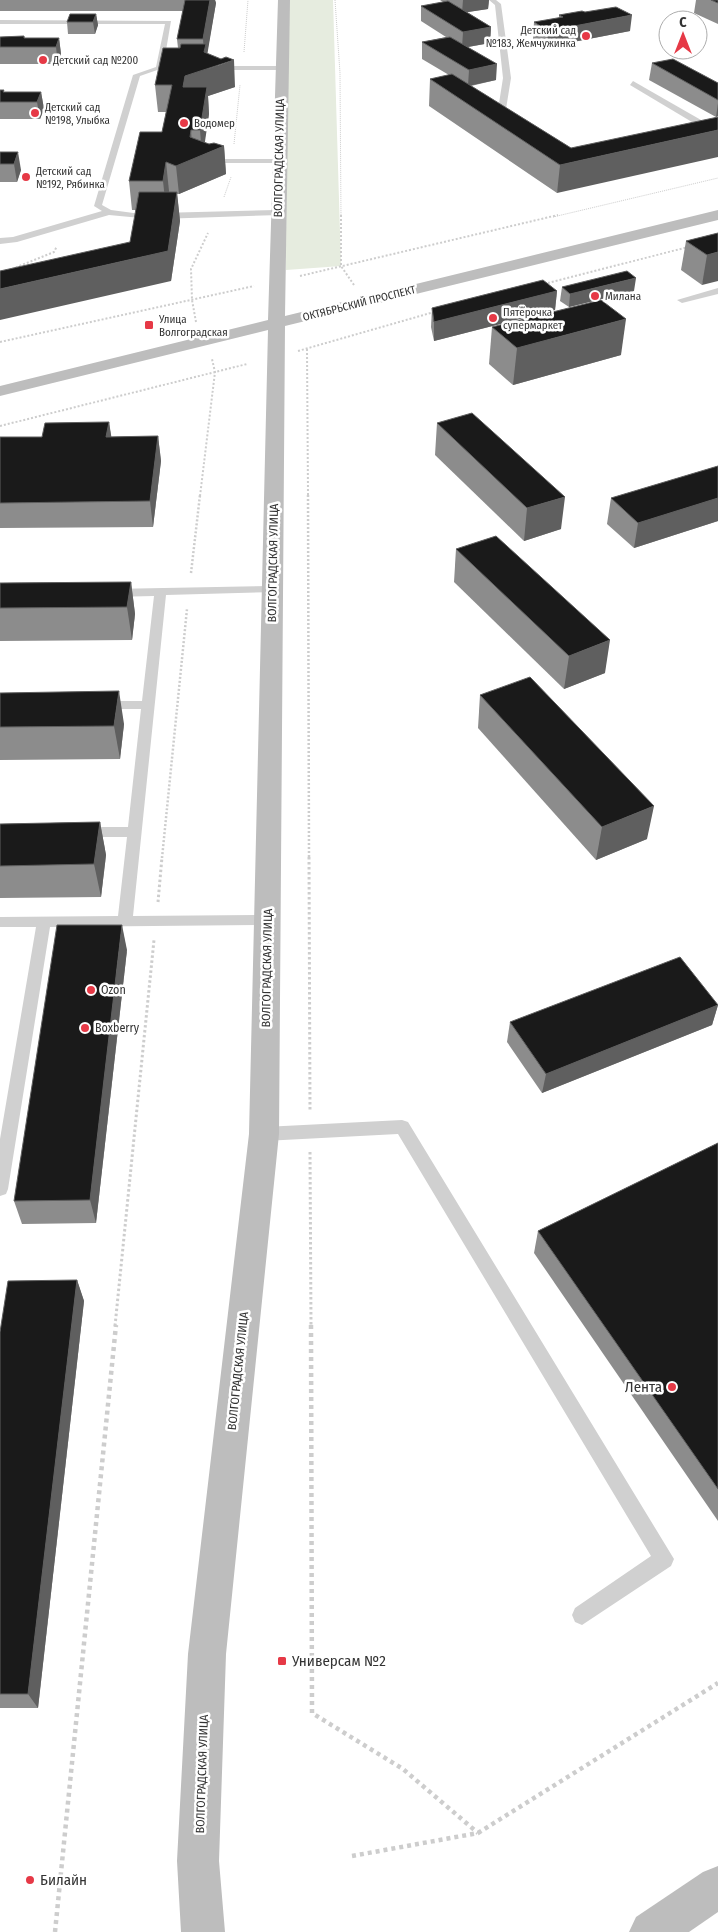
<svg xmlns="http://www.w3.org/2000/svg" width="718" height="1932" viewBox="0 0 718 1932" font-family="'Fira Sans Condensed',sans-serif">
  <rect width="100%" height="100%" fill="#fff"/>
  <polygon fill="#e6ecdf" points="287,0 333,0 341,266 286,270"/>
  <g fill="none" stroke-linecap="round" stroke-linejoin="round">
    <g stroke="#cdcdcd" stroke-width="1" stroke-dasharray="1 1" stroke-linecap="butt">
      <polyline points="335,0 340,73 341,217"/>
      <polyline points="244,52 248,0"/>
      <polyline points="234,144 240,85"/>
      <polyline points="224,197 231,177"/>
      <polyline points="553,217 718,178"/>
    </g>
    <g stroke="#cdcdcd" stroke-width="2" stroke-dasharray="2 2" stroke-linecap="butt">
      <polyline points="341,215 341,266 354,285"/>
      <polyline points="12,269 54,252 57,246"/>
      <polyline points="300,276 558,215"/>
      <polyline points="544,284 688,247"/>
      <polyline points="196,322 192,300 191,269 208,233"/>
      <polyline points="0,342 254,286"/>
      <polyline points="307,349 308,496"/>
      <polyline points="298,351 434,312"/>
      <polyline points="0,426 247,364"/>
      <polyline points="200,496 215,372 212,359"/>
    </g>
    <g stroke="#cdcdcd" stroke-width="2.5" stroke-dasharray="2 2" stroke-linecap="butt">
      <polyline points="308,495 309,858"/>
      <polyline points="191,573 200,495"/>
      <polyline points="162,858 187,609"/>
    </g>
    <g stroke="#cdcdcd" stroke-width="3" stroke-dasharray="2.5 2.5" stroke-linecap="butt">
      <polyline points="309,857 310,1111"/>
      <polyline points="158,902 162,857"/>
      <polyline points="310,1152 311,1326"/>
      <polyline points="115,1326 154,940"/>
    </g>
    <g stroke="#cdcdcd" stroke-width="4.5" stroke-dasharray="4 4" stroke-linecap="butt">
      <polyline points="311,1325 312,1713 403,1769 478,1833"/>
      <polyline points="352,1856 478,1833 718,1683"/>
      <polyline points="55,1932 116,1325"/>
    </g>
    <g fill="#d0d0d0" fill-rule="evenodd">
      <polygon points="489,0 496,0 501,4 511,78 505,115 512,121 508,123 497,116 503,78 495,5"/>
      <polygon points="0,20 171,21 163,68 140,76 102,205 111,210 141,214 141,218 109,215 17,242 0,244 0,238 13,237 102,211 94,206 133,75 156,67 165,24 0,24"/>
      <polygon points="214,66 280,66 284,68 280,70 211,70"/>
      <polygon points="633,81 708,124 709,126 702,128 630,85"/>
      <polygon points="205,159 279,159 283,161 279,163 202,163 202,159"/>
      <polygon points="277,210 281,213 280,215 159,219 155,216 159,213"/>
      <polygon points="718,288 718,294 682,303 677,300"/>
      <polygon points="273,586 277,588 277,592 166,595 133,916 267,915 272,916 274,920 272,924 267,925 50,927 8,1189 6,1194 0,1196 0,1139 36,927 0,927 0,917 118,916 127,837 83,837 76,832 83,827 128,827 141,709 101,709 95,705 101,701 142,701 154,596 111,597 105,593 111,589"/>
      <polygon points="402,1120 408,1122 674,1559 671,1566 582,1625 575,1622 572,1615 575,1608 651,1556 398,1134 264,1141 258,1139 256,1134 258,1129 264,1127"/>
    </g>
    <g fill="#bdbdbd" fill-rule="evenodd">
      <polygon points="278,0 290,0 285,316 718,210 718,220 285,326 279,1134 226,1654 219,1861 225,1932 181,1932 177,1861 188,1654 249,1134 268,330 0,396 0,386 268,320"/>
      <polygon points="718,1866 718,1912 689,1932 629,1932 636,1917 703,1872"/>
    </g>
  </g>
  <g fill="#8c8c8c">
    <polygon points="0,0 215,0 216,3 207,53 235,87 208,96 209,114 204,143 209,144 224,146 226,174 179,194 177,194 180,221 171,281 130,242 136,210 132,210 129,181 162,132 166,112 158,112 155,85 178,48 177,39 183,11 0,11"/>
    <polygon points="440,0 489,0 488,9 467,12 491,27 490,43 468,47 496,80 471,86 571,148 557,193 429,106 430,79 449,75 422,59 422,42 446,37 421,21 421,6 443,2"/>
    <polygon points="696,0 718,0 718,24 694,13"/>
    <polygon points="96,14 98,25 95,34 68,34 67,22"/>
    <polygon points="559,15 630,31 547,47 533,39 534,22 559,18"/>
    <polygon points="24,36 25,38 59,38 61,54 58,64 0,64 0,37"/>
    <polygon points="652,63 718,83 718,116 716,117 649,80"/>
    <polygon points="0,90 4,90 4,92 41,92 44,109 40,119 0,119"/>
    <polygon points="0,152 21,170 17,182 0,182"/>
    <polygon points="718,233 702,285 681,270 686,241"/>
    <polygon points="562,287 634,291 569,307 560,301"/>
    <polygon points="557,291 555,310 434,341 431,327 432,308"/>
    <polygon points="492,327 621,355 513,385 489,364"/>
    <polygon points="109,422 111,437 158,436 161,461 153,527 0,528 0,437 42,437"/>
    <polygon points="437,423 561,529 524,541 435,455"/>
    <polygon points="718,466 718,521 634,548 607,524 611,498"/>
    <polygon points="456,549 605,673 564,689 454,582"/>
    <polygon points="131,582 135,614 132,640 0,641 0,583"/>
    <polygon points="0,693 124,724 120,759 0,760"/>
    <polygon points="480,695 647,839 596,860 478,728"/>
    <polygon points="100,822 106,855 101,897 0,898 0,824"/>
    <polygon points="127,950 96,1223 22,1224 14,1201"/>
    <polygon points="718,1005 712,1025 542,1093 507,1042 510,1022"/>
    <polygon points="718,1143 718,1521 534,1253 538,1231"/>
    <polygon points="77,1280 84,1301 38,1708 0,1708 0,1332"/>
  </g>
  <g fill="#5f5f5f">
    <polygon points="210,0 215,0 216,3 207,56 208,69 234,60 235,87 208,96 209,114 203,155 224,146 226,174 179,194 176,166 190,137 191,130 193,158 202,155 200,130 183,87 185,76 205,65 203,39"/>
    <polygon points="463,0 489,0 488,9 462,13"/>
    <polygon points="96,14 98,25 95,34 93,22"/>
    <polygon points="632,15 630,31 547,47 548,31"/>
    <polygon points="491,27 490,43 462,48 463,32"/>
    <polygon points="59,38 61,54 58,64 56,47"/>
    <polygon points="497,64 496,80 468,86 469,70"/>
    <polygon points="41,92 44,109 40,119 37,102"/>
    <polygon points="718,103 718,116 716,117"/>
    <polygon points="718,130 718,157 557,193 560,165"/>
    <polygon points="18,152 21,170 17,182 14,164"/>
    <polygon points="166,162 169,191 166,209 163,181"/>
    <polygon points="177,192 180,221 171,281 0,320 0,289 168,251"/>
    <polygon points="718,252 718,281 702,285 707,255"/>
    <polygon points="636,278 634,291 569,307 570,294"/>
    <polygon points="557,291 555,310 434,341 434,322"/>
    <polygon points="626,319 621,355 513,385 517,348"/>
    <polygon points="109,422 113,447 106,437"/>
    <polygon points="158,436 161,461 153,527 150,501"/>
    <polygon points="565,497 561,529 524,541 527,508"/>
    <polygon points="718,498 718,521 634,548 638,523"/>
    <polygon points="131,582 135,614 132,640 127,607"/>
    <polygon points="610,640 605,673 564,689 569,656"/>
    <polygon points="119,691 124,724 120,759 114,726"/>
    <polygon points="654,806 647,839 596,860 602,827"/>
    <polygon points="100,822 106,855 101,897 94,864"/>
    <polygon points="122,925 127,950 96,1223 90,1200"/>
    <polygon points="718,1005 712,1025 542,1093 546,1074"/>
    <polygon points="77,1280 84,1301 38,1708 28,1694"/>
  </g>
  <g fill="#1a1a1a" stroke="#5f5f5f">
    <polygon points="185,0 210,0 203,39 177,39"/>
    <polygon points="711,0 718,0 718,3"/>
    <polygon points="448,1 491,27 463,32 421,6"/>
    <polygon points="616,7 632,15 548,31 534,22 563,17 559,15 582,11 585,12"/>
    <polygon points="70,14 96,14 93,22 67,22"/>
    <polygon points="24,36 24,38 59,38 56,47 0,47 0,37"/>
    <polygon points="450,37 497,64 469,70 422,42"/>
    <polygon points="181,44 206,44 204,52 221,59 226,57 234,60 185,76 183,87 207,87 200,130 191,130 190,137 209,144 214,143 224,146 176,166 166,162 163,181 129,181 140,132 162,132 172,85 155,85 163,48 180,48"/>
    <polygon points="673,59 718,83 718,100 652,63"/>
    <polygon points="452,74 571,148 718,117 718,130 560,165 430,79"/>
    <polygon points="0,90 4,90 3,92 41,92 37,102 0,102"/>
    <polygon points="0,152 18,152 14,164 0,164"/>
    <polygon points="139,192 177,192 168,251 0,289 0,271 130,242"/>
    <polygon points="718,233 718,252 707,255 686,241"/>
    <polygon points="627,271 636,278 570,294 562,287"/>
    <polygon points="543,280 557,291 434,322 432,308"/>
    <polygon points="601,300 626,319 517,348 492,327"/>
    <polygon points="472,413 565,497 527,508 437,423"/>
    <polygon points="109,422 106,437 158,436 150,501 0,503 0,437 42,437 45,423"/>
    <polygon points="718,466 718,498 638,523 611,498"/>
    <polygon points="496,536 610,640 569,656 456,549"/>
    <polygon points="131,582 127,607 0,608 0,583"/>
    <polygon points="530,677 654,806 602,827 480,695"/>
    <polygon points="119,691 114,726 0,727 0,693"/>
    <polygon points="100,822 94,864 0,866 0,824"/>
    <polygon points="57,925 122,925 90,1200 14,1201"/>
    <polygon points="680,957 718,1005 546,1074 510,1022"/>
    <polygon points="718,1143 718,1489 538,1231"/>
    <polygon points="77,1280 28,1694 0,1694 0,1332 8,1281"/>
  </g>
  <g fill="#e63946" stroke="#fff" stroke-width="2">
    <circle cx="586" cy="36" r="5"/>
    <circle cx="43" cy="60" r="5"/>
    <circle cx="35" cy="113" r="5"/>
    <circle cx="184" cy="123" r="5"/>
    <circle cx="26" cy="177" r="5"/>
    <circle cx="595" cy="296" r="5"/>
    <circle cx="493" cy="318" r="5"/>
    <rect x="144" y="320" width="10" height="10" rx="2.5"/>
    <circle cx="91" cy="990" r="5"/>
    <circle cx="85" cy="1028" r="5"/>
    <circle cx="672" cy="1387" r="5"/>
    <rect x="277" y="1656" width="10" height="10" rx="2.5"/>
    <circle cx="30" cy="1880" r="5"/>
  </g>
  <g text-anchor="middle" stroke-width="5" stroke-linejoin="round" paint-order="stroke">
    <g font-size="11" fill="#333" stroke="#fff" text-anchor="start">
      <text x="576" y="34" text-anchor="end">Детский сад<tspan x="576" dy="13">№183, Жемчужинка</tspan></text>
      <text x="53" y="64">Детский сад №200</text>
      <text x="45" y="111">Детский сад<tspan x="45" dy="13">№198, Улыбка</tspan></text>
      <text x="194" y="127">Водомер</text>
      <text x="36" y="175">Детский сад<tspan x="36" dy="13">№192, Рябинка</tspan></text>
      <text x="605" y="300">Милана</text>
      <text x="503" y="316">Пятёрочка<tspan x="503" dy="13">супермаркет</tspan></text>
      <text x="159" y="323">Улица<tspan x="159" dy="13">Волгоградская</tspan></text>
    </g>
    <g font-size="11" fill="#333" stroke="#fff">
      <text transform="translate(359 303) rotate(-14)" y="4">ОКТЯБРЬСКИЙ ПРОСПЕКТ</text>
    </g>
    <g font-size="12" fill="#333" stroke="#fff">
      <text transform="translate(279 158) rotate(-89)" y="4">ВОЛГОГРАДСКАЯ УЛИЦА</text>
      <text transform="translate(273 563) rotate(-89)" y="4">ВОЛГОГРАДСКАЯ УЛИЦА</text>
      <text transform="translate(267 968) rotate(-89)" y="4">ВОЛГОГРАДСКАЯ УЛИЦА</text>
      <text transform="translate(238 1371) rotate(-84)" y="4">ВОЛГОГРАДСКАЯ УЛИЦА</text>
      <text transform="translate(202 1774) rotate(-88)" y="4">ВОЛГОГРАДСКАЯ УЛИЦА</text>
    </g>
    <g font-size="12" fill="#333" stroke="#fff" text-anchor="start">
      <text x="101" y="994">Ozon</text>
      <text x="95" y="1032">Boxberry</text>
    </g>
    <g font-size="15" fill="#333" stroke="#fff" text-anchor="start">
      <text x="662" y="1392" text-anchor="end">Лента</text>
      <text x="292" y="1666">Универсам №2</text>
      <text x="40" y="1885">Билайн</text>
    </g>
  </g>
  <g transform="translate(683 35)"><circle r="24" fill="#ffffff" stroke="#adadad"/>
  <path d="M0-4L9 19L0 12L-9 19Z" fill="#e63946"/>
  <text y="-8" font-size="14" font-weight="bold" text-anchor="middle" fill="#333333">С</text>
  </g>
</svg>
